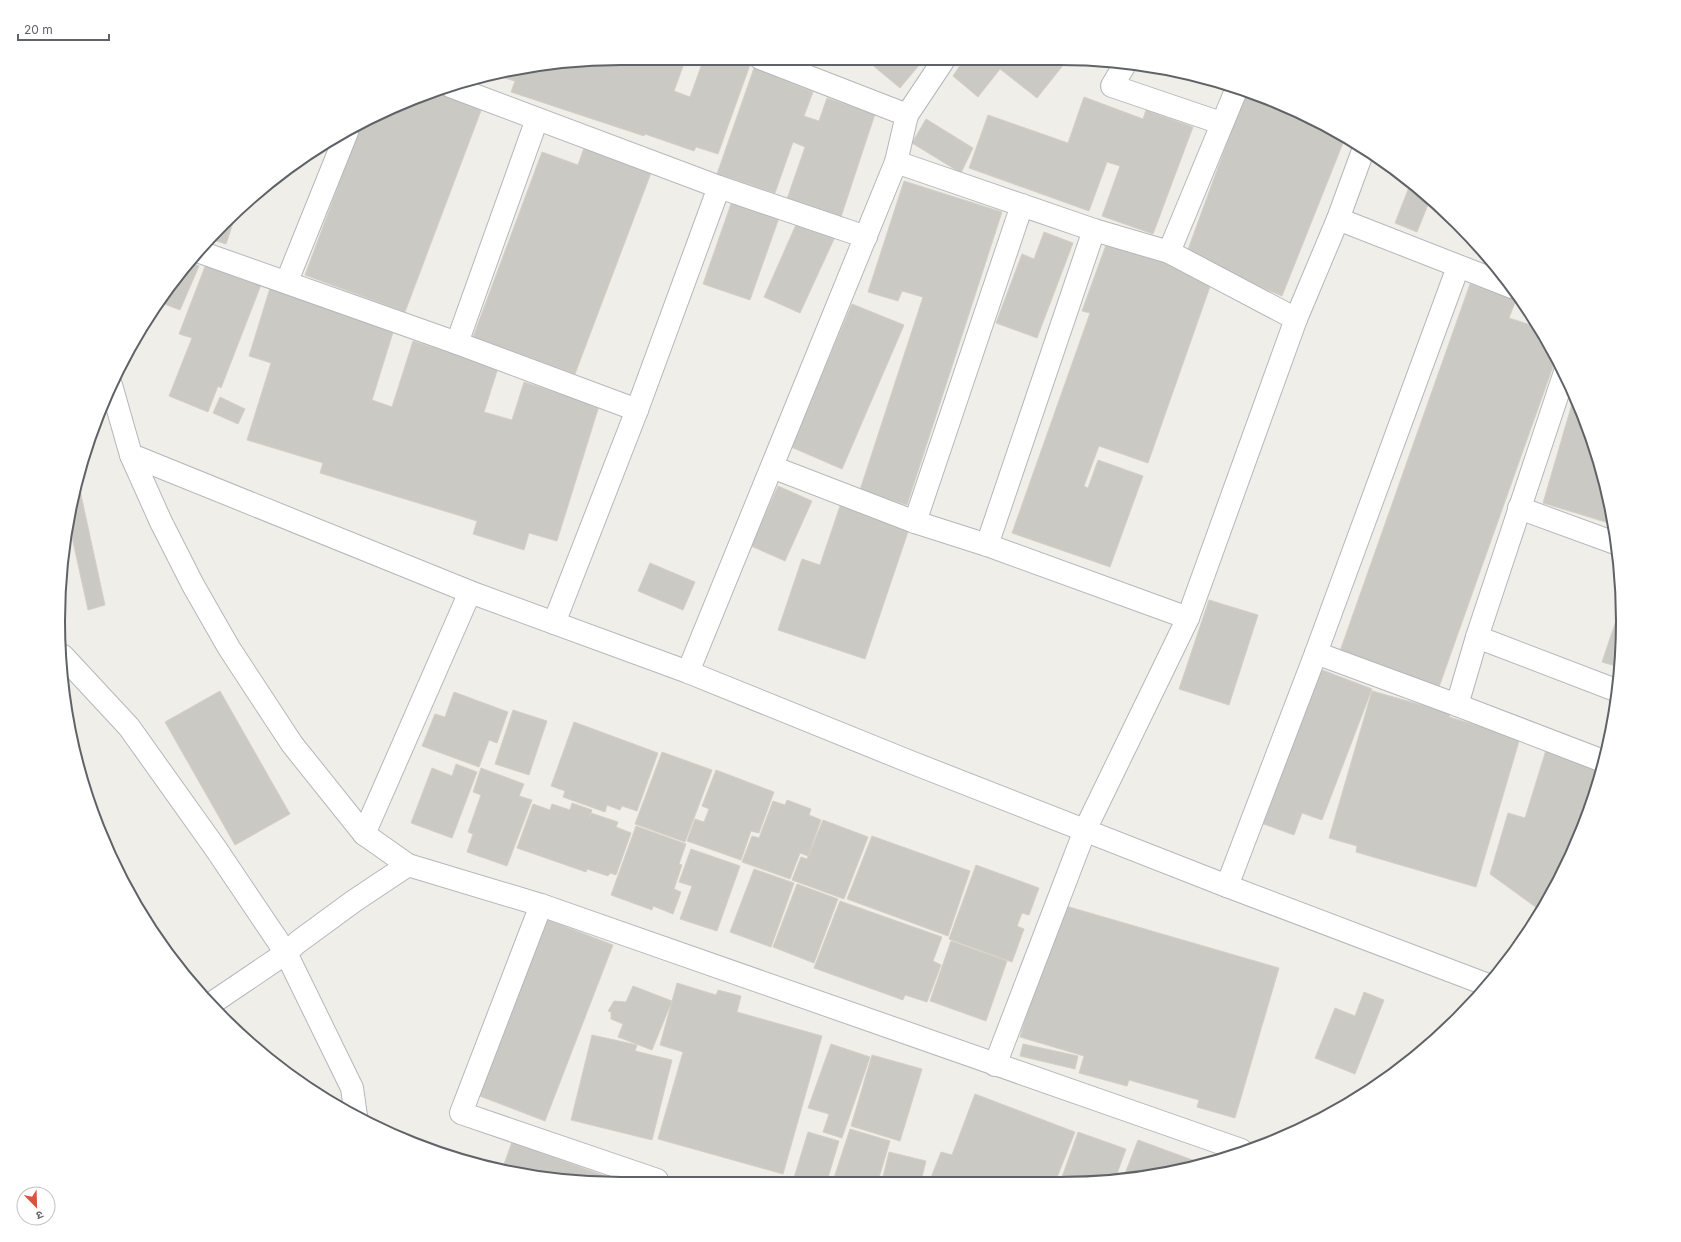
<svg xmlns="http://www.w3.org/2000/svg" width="1681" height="1242" viewBox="0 0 1681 1242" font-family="Inter,'Noto Sans Devanagari',sans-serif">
  <rect width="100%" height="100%" fill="#efeee8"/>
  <g fill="#cbc9c4" stroke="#d4d0c6">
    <polygon points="621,58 686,58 674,91 690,97 704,58 739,58 751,62 718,154 696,147 694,151 645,134 644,136 511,92 515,81 494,75"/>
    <polygon points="864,58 925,58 900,88"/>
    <polygon points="965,58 1060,58 1068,59 1037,98 1000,69 978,97 953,76"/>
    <polygon points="754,68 813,92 804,116 819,121 827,98 875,114 841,217 787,199 805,147 793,142 775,193 717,174"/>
    <polygon points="439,89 438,92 482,108 405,312 305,275 361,125 405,101"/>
    <polygon points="1246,91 1276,101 1345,138 1282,296 1186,255"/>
    <polygon points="1084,97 1143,119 1146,110 1193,127 1153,234 1102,216 1120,166 1107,162 1089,211 969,168 988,115 1068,143"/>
    <polygon points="926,119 973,148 961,173 912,143"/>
    <polygon points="584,148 651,173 575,374 473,337 542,152 578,165"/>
    <polygon points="904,181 1002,212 907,505 860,490 923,297 902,291 898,301 868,292"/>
    <polygon points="1411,182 1431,197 1417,232 1395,223"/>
    <polygon points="732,201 779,218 750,300 703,284"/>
    <polygon points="235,217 226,244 210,239"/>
    <polygon points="798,220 835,237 800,313 764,297"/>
    <polygon points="1044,232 1073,243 1037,338 996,323 1022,254 1034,259"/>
    <polygon points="1107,242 1213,278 1148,463 1099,446 1084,486 1088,488 1098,460 1143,476 1110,567 1012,533 1090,313 1082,311"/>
    <polygon points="190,262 199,266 180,310 162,303"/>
    <polygon points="206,264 261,285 221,388 218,386 208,412 169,396 192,338 179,334"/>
    <polygon points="1470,284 1516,300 1509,318 1537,327 1556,358 1439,687 1340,651"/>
    <polygon points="270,288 394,329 372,400 392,407 413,341 498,368 484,412 512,420 524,382 599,406 557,541 529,533 524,550 473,534 477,521 320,473 323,463 247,440 271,363 249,356"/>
    <polygon points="852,304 904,325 842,469 791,447"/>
    <polygon points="220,397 245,409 238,424 213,413"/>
    <polygon points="1574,397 1604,475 1612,524 1543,503"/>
    <polygon points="78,481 105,605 88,610 72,537 65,539"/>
    <polygon points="778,486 812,501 785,561 751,546"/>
    <polygon points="842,500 911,523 865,659 778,630 802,559 820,565"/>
    <polygon points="650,563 695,582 683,610 638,591"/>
    <polygon points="1209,600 1258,615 1229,705 1179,689"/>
    <polygon points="1621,606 1619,667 1602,662"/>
    <polygon points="1317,668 1372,689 1322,820 1302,813 1294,835 1258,822"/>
    <polygon points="220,691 290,814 235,845 165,722"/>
    <polygon points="1372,691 1450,713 1449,717 1520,738 1476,887 1356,852 1357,846 1329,838"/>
    <polygon points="454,692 508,712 497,743 489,740 479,767 422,746 435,714 445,717"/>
    <polygon points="513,710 547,721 529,775 495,764"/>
    <polygon points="574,722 658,753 637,811 622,806 620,810 607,805 605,812 563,797 565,791 551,786"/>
    <polygon points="1546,750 1601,766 1589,812 1548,902 1541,911 1490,874 1508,813 1525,818"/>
    <polygon points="662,752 712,770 685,842 635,824"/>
    <polygon points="456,764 477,772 452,838 411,823 432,768 452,776"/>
    <polygon points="481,768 524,784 519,796 532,800 507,866 467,852 473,834 468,832 481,795 473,792"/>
    <polygon points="716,770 774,792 759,833 751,831 741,860 687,841 695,819 704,822 709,809 702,806"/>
    <polygon points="787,800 811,809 809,815 821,820 808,856 800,853 790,879 742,862 752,836 759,838 773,801 785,805"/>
    <polygon points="572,803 592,810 589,818 591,813 618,822 616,827 631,833 616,875 610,873 608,876 587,869 586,872 517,848 533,804 550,810 552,804 570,810"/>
    <polygon points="823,820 868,837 844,899 792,880 801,857 807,859"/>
    <polygon points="636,826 686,844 679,864 682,865 674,889 681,892 673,914 653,906 652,910 611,895"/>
    <polygon points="872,836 970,871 948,936 847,899"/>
    <polygon points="691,849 740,866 717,931 680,919 692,886 679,882"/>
    <polygon points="976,865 1039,888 1029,915 1022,913 1017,926 1024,929 1012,962 949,939"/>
    <polygon points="754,869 794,883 771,947 730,932"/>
    <polygon points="797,884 838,899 814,963 773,947"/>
    <polygon points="840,901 942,937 933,961 941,965 927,1002 905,995 903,1000 814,968"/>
    <polygon points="1059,904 1279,968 1235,1118 1197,1107 1199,1100 1129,1080 1127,1086 1079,1073 1084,1056 1020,1037"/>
    <polygon points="546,919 613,945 545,1121 477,1095"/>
    <polygon points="951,941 1007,961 986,1021 930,1001"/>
    <polygon points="677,983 716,995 718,990 741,996 737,1012 822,1036 783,1174 658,1139 683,1052 660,1045"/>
    <polygon points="633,986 672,1001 652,1050 618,1037 623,1024 611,1019 611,1012 608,1011 614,1001 626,1002"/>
    <polygon points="1364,992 1384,1000 1355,1074 1315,1058 1335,1008 1355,1016"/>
    <polygon points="592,1035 637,1045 635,1051 672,1060 652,1140 571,1120"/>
    <polygon points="831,1044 870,1057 842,1138 823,1132 829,1114 808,1108"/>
    <polygon points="1023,1044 1078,1056 1075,1069 1020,1056"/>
    <polygon points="872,1055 922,1069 900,1141 851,1126"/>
    <polygon points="975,1094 1075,1132 1056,1180 930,1180 941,1152 952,1155"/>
    <polygon points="850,1129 890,1141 878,1181 833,1181"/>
    <polygon points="808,1132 839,1141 827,1181 793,1181"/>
    <polygon points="1078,1132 1126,1149 1115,1179 1061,1180"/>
    <polygon points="1138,1140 1198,1162 1134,1179 1123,1179"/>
    <polygon points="512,1142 613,1179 612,1183 584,1183 503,1167"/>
    <polygon points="889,1152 926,1161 921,1181 882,1181"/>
  </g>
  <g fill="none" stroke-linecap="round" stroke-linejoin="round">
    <g stroke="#b5b7bb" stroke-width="24">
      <g id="street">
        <polyline points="760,58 907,115 945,58"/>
        <polyline points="1124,66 1112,86 1221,123"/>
        <polyline points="450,86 719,187 866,237"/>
        <polyline points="896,162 1094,230 1169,252 1296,319 1188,618 1085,830 995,1065"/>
        <polyline points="1338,219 1512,287"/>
        <polyline points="197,251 457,343 637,410"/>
        <polyline points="1169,252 1237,88"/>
        <polyline points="287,281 347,132"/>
        <polyline points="1296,319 1338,219 1364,148"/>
        <polyline points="457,343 537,119"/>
        <polyline points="111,385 131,455 470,592 688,672 913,763 1227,886 1488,985"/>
        <polyline points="131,455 161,522 193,585 229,648 292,744 364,834"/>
        <polyline points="772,467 915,522 987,545 1188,618"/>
        <polyline points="1519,508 1615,543"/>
        <polyline points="915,522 1022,205"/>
        <polyline points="987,545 1094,230"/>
        <polyline points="554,623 637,410 719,187"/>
        <polyline points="1477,637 1618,691"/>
        <polyline points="1316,653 1457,705 1603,761"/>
        <polyline points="63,656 129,727 216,849 286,953 352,1088 356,1116"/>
        <polyline points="688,672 896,162 907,115"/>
        <polyline points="1457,705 1477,637 1565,372"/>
        <polyline points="408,865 364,834 470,592"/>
        <polyline points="1227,886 1316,653 1458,267"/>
        <polyline points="541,905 1241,1150"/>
        <polyline points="212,1003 286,953 298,942 354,901 408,865 541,905 461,1113 657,1180 656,1182"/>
      </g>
    </g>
    <use href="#street" stroke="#fff" stroke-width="22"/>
  </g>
  <path d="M0 0H1681V1242H0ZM621 65H1060A556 556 0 0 1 1616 621V621A556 556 0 0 1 1060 1177H621A556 556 0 0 1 65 621V621A556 556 0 0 1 621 65Z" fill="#fff" fill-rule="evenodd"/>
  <path fill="none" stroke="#5f6266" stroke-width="2" d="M621 65H1060A556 556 0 0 1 1616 621V621A556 556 0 0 1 1060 1177H621A556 556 0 0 1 65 621V621A556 556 0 0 1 621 65Z"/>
  <g transform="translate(36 1206) rotate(157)"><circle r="19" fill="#ffffff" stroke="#bfc0c2"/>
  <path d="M0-3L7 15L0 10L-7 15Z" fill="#da5243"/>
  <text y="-6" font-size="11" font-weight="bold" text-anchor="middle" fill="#5f6266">उ</text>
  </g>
  <path d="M18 34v6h91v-6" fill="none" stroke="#5f6266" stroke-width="2"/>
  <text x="24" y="34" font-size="12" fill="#5f6266" stroke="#ffffff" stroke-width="3" paint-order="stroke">20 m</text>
</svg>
